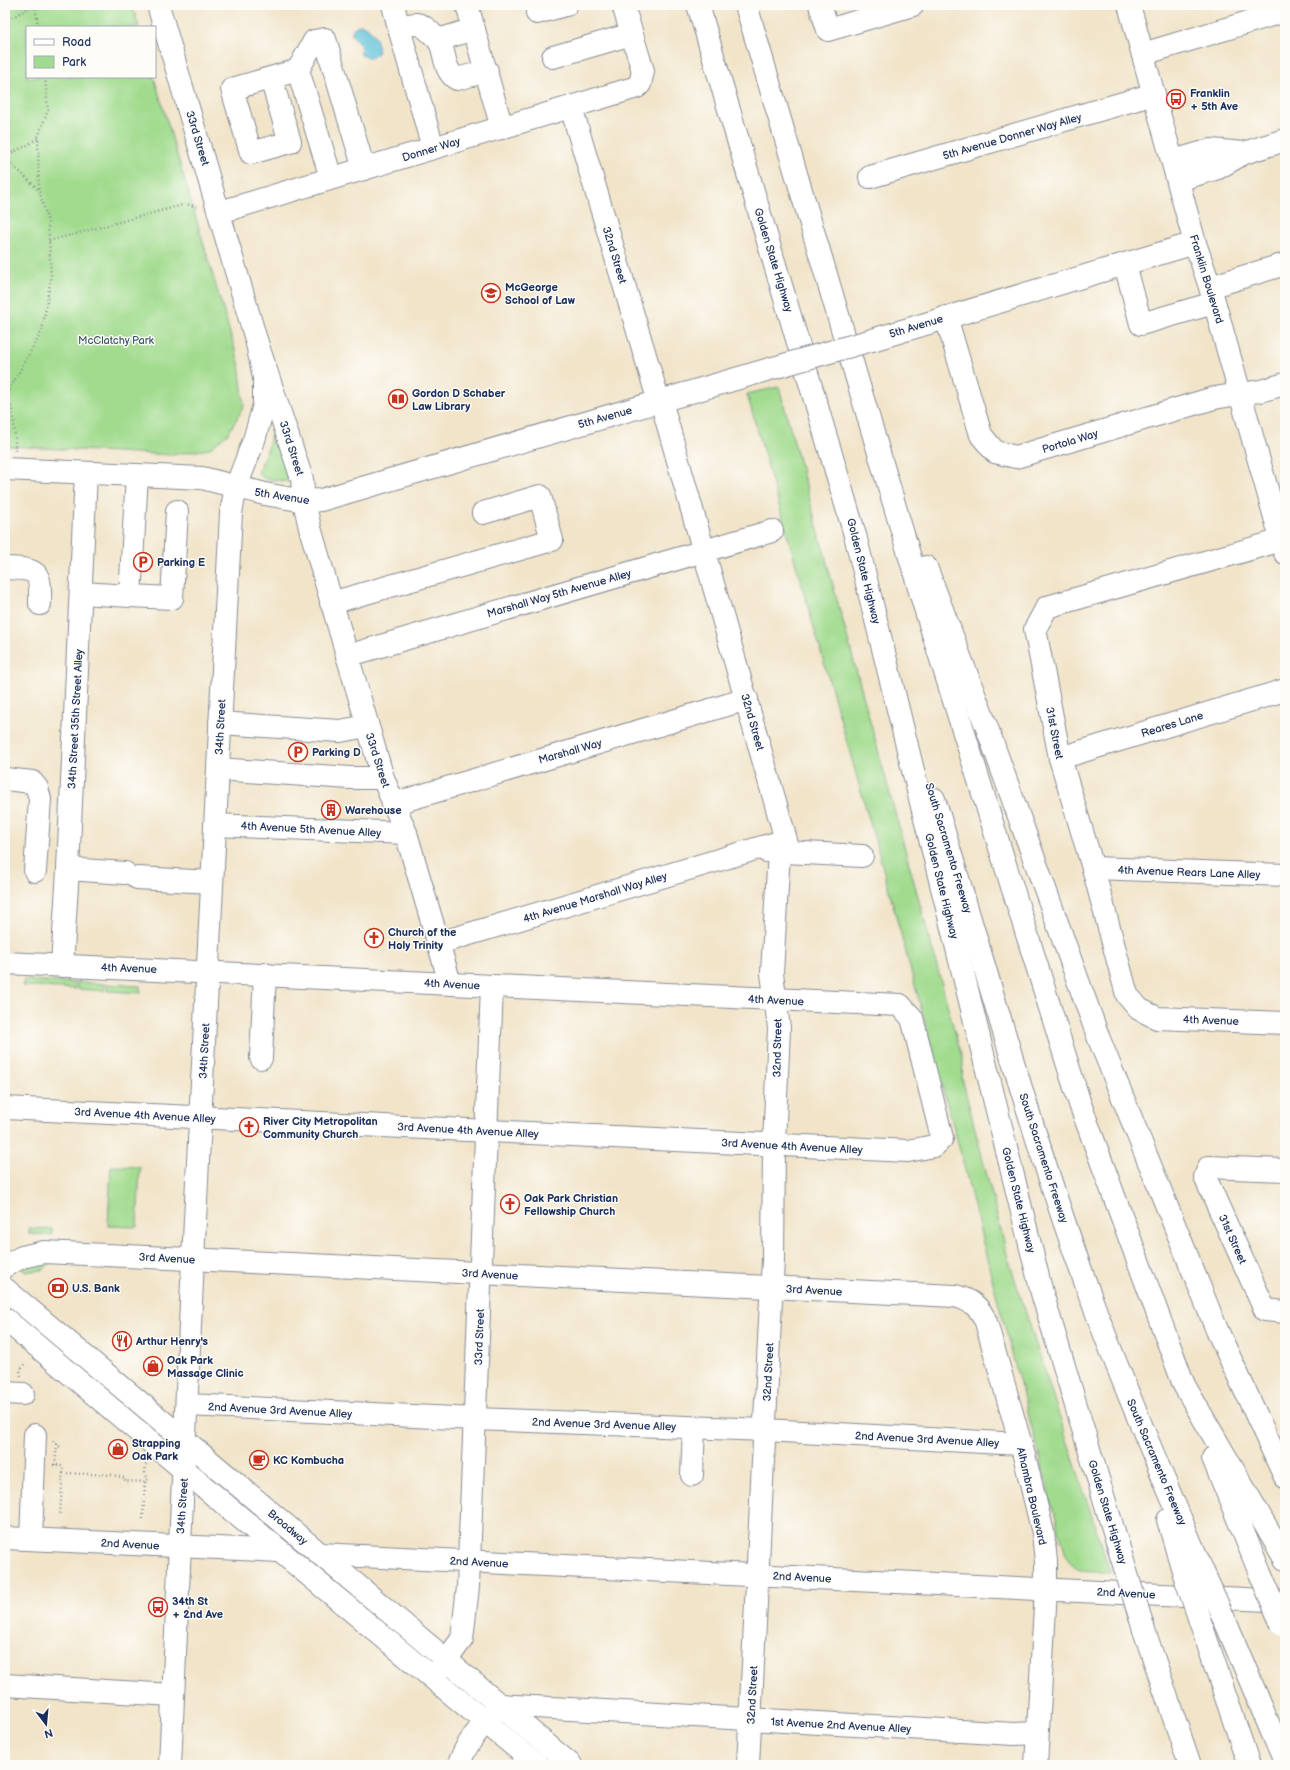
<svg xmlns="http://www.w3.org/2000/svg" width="1290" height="1770" viewBox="0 0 1290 1770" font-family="'Balsamiq Sans',sans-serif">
  <rect width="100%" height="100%" fill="#fdfcf7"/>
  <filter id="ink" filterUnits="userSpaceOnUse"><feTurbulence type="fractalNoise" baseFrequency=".025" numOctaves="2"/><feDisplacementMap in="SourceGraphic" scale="8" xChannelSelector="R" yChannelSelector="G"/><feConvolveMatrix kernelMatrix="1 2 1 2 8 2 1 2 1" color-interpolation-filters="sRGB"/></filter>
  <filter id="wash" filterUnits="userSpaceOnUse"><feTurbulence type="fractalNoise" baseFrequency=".012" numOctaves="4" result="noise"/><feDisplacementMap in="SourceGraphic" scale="16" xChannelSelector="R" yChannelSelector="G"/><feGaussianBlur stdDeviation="0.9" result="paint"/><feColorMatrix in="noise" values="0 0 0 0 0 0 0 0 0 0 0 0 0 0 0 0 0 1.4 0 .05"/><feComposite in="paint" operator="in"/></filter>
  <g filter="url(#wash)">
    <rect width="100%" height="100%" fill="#f1e4c9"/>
    <g fill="#a1db8e" stroke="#5e8576">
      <polygon points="5,5 132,5 139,27 27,27 27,77 154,77 239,363 244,406 228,434 209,449 172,455 5,446"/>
      <path d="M779 387 963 1062 962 1078 1008 1258 1110 1572C1090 1571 1076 1576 1066 1556L992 1279 962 1158 879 854 747 394Z"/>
      <polygon points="274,422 293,482 265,479 258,473 268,448"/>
      <polygon points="24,980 76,983 76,989 23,986"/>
      <polygon points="78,982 105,984 104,991 78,989"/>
      <polygon points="107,984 140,986 141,993 107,991"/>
      <polygon points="111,1166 140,1167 137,1227 108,1226"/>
      <polygon points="29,1228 52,1229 52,1235 29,1234"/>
      <polygon points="54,1259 43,1270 25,1272 22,1269 26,1266"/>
    </g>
    <path fill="#5bc1d8" stroke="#3b789b" d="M362 25C373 28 380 43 378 53L371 58 361 55 360 44 352 35C351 28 356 25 362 25Z"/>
  </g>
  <g filter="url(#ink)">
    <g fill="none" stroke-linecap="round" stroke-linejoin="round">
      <g stroke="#868a94" stroke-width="24">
        <g id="minor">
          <polyline points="158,5 257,343 302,479 304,501 310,528 383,778 406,833 450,983"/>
          <polyline points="393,5 399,28"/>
          <polyline points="467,5 502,128"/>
          <polyline points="820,5 828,30 913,5"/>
          <polyline points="537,13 566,5"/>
          <polyline points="438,40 474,29"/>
          <polyline points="1143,54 1285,11"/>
          <polyline points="553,57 632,34"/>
          <polyline points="298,70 314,41 325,39 364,169"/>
          <polyline points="271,78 290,142 251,153 232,89 298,70 331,178"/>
          <polyline points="571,107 659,402"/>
          <path d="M433 148 399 28C413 23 420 21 430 32 432 35 437 37 439 40 446 53 443 71 457 79L487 71"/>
          <polyline points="1173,161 1211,150 1244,153"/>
          <polyline points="870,177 1154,94"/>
          <polyline points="1178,180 1218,168 1244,153 1285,140"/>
          <polyline points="220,212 637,87 640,84 643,71 623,5"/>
          <polyline points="1125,264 1141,324 1214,303"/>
          <polyline points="1210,287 1285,264"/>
          <polyline points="946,317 981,435 995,452 1016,457 1214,398 1260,391 1285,384"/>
          <polyline points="872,340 1195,243"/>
          <polyline points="5,469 202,478 265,494 304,501 321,500 773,368"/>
          <polyline points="1282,540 1047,607 1035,629 1060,758 1093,868 1127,995 1139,1009 1157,1018 1285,1023"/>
          <path d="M5 568C38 569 41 570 40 604"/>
          <polyline points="81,593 130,596 137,475"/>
          <polyline points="130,596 172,598 177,511"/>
          <polyline points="331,603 552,540 540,496 483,513"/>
          <polyline points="347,656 772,531"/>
          <polyline points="220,723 340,731 367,726"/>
          <polyline points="1060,758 1285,690"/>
          <polyline points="218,769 350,778 383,778"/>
          <polyline points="5,779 32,782 37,788 40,799 35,871"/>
          <polyline points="393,804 747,699"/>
          <polyline points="215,825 406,833"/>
          <polyline points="766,851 862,856"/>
          <polyline points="1093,868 1285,875"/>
          <polyline points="68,869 125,873"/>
          <polyline points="137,878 212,882"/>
          <polyline points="439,943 786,840 661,401"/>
          <polyline points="5,963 900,1005 912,1018 942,1138 934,1146 908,1151 5,1108"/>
          <polyline points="62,966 68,869 86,473"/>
          <polyline points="261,1058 265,974"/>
          <polyline points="1285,1170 1209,1167 1205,1177 1265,1310 1285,1312"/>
          <path d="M5 1266 22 1257 44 1252 955 1296C971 1300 980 1307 986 1322L1025 1459 1043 1533 1046 1562V1589L1036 1765"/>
          <polyline points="5,1393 23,1394"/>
          <polyline points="187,1405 475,1419 765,1430 1020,1444"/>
          <polyline points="692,1475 694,1428"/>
          <polyline points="5,1538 280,1551"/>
          <polyline points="31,1539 35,1435"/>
          <polyline points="320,1554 1285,1601"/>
          <polyline points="435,1675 462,1639 468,1587 492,986"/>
          <polyline points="5,1685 173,1695"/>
          <polyline points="170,1765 193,1259 231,513 236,487 254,440 264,405 264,378 257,343"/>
          <path d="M459 1765C465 1742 485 1723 500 1705L1014 1734 1037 1733"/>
          <polyline points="748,1765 773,1259 774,1145 779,1028 772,973 779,852"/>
        </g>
      </g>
      <g stroke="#868a94" stroke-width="24">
        <g id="major">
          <polyline points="1129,5 1195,243 1210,287 1285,553"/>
          <polyline points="5,1289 571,1765"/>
          <polyline points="5,1319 280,1551 537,1765"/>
        </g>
      </g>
      <g stroke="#868a94" stroke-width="24">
        <g id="highway">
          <polyline points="698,5 855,535 1042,1293 1121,1555"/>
          <polyline points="746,5 925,608 1080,1104 1184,1385 1285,1559"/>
          <polyline points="926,567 990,736 1099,1039 1217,1330 1285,1477"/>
          <path d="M934 799C985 965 1031 1134 1091 1298 1125 1391 1165 1481 1203 1572"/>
          <polyline points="1213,1458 1260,1573"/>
          <polyline points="1168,1520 1184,1574"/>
          <polyline points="1199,1618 1249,1765"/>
          <polyline points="1226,1623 1285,1763"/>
          <polyline points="1144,1630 1190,1765"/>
        </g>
      </g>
      <g stroke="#868a94" stroke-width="2.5" stroke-dasharray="1 3" stroke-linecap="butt">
        <polyline points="35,5 38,27"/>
        <polyline points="5,21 35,5"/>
        <polyline points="5,156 26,146 38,138"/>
        <polyline points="5,158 39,190"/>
        <polyline points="49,241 186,204 198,207"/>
        <path d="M5 391C15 410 15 431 15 452"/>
        <polyline points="5,397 42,331 51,277 48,222 39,190 38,137 48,110 45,77"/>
        <polyline points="21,1376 20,1371 25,1363"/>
        <polyline points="53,1441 60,1447"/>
        <polyline points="53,1465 60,1465 63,1468 60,1516"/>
        <polyline points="55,1465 57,1444"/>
        <polyline points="63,1473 113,1475 125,1478 125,1481 145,1482"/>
        <polyline points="143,1519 145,1482 148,1479 145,1473 146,1464"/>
      </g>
      <use href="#minor" stroke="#fff" stroke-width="22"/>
      <use href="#major" stroke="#fff" stroke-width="22"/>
      <use href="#highway" stroke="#fff" stroke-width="22"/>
      <g stroke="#868a94" stroke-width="24" stroke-linecap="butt">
        <polyline id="minor-bridge" points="773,368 872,340"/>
      </g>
      <g stroke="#868a94" stroke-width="24" stroke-linecap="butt">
        <g id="highway-bridge">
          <polyline points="1121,1555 1144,1630"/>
          <polyline points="1203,1572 1226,1623"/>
          <polyline points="1260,1573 1282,1625"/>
          <polyline points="1184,1574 1199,1618"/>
        </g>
      </g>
      <use href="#minor-bridge" stroke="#fff" stroke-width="22"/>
      <use href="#highway-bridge" stroke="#fff" stroke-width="22"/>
    </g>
  </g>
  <defs>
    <g id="bus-ring" transform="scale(1)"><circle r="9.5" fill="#fdfcf7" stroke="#c8321e" stroke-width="1.5"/><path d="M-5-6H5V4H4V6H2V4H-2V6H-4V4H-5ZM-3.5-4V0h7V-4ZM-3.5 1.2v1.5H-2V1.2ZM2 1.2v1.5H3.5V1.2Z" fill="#c8321e"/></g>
    <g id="university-ring" transform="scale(1)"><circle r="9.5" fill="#fdfcf7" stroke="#c8321e" stroke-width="1.5"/><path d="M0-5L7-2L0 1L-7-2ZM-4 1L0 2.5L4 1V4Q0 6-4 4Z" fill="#c8321e"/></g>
    <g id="library-ring" transform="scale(1)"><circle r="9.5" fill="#fdfcf7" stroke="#c8321e" stroke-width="1.5"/><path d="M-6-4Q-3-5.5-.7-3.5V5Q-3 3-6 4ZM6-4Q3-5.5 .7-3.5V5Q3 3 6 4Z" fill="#c8321e"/></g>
    <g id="parking-ring" transform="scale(1)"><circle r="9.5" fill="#fdfcf7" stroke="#c8321e" stroke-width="1.5"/><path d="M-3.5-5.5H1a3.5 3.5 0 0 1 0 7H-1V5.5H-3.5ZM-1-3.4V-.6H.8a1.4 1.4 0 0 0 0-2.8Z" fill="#c8321e"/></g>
    <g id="building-ring" transform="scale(1)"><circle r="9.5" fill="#fdfcf7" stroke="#c8321e" stroke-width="1.5"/><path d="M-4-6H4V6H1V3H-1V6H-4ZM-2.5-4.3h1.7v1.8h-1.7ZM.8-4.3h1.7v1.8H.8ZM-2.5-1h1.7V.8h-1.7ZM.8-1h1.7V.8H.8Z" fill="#c8321e"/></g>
    <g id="church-ring" transform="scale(1)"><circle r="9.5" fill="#fdfcf7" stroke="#c8321e" stroke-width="1.5"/><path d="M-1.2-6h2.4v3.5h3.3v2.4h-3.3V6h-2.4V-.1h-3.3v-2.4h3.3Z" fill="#c8321e"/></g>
    <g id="bank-ring" transform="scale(1)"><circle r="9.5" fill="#fdfcf7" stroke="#c8321e" stroke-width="1.5"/><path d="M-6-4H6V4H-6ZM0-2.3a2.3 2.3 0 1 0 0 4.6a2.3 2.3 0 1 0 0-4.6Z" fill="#c8321e"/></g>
    <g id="restaurant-ring" transform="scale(1)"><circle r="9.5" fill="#fdfcf7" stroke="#c8321e" stroke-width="1.5"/><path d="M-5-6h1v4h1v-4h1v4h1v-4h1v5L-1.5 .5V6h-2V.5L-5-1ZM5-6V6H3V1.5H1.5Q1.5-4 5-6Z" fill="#c8321e"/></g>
    <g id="shop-ring" transform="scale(1)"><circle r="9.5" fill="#fdfcf7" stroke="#c8321e" stroke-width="1.5"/><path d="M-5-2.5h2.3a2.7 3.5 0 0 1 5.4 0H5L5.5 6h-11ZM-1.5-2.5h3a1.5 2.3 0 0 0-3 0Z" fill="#c8321e"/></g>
    <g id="cafe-ring" transform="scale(1)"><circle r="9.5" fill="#fdfcf7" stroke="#c8321e" stroke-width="1.5"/><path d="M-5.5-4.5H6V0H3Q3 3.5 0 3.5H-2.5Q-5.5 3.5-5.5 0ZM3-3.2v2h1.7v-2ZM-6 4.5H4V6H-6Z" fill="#c8321e"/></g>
  </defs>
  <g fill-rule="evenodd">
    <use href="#bus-ring" x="1176" y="99"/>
    <use href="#university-ring" x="491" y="293"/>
    <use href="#library-ring" x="398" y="399"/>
    <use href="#parking-ring" x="143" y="562"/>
    <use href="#parking-ring" x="298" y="752"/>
    <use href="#building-ring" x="331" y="810"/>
    <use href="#church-ring" x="374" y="938"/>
    <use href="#church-ring" x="249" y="1127"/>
    <use href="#church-ring" x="510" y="1204"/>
    <use href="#bank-ring" x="58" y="1288"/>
    <use href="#restaurant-ring" x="122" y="1341"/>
    <use href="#shop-ring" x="153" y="1366"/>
    <use href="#shop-ring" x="118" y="1449"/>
    <use href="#cafe-ring" x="259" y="1460"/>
    <use href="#bus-ring" x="158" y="1607"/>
  </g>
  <g text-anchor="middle" stroke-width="3" stroke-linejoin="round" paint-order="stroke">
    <g font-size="11" font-weight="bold" fill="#1b2f5e" stroke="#fdfcf7" text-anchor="start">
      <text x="1190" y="97">Franklin<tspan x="1190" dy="13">+ 5th Ave</tspan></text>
      <text x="505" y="291">McGeorge<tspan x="505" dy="13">School of Law</tspan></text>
      <text x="412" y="397">Gordon D Schaber<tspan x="412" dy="13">Law Library</tspan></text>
      <text x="157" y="566">Parking E</text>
      <text x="312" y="756">Parking D</text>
      <text x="345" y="814">Warehouse</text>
      <text x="388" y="936">Church of the<tspan x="388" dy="13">Holy Trinity</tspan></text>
      <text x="263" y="1125">River City Metropolitan<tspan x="263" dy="13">Community Church</tspan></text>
      <text x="524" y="1202">Oak Park Christian<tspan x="524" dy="13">Fellowship Church</tspan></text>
      <text x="72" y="1292">U.S. Bank</text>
      <text x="136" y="1345">Arthur Henry's</text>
      <text x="167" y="1364">Oak Park<tspan x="167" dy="13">Massage Clinic</tspan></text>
      <text x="132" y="1447">Strapping<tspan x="132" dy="13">Oak Park</tspan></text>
      <text x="273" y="1464">KC Kombucha</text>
      <text x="172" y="1605">34th St<tspan x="172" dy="13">+ 2nd Ave</tspan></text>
    </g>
    <g font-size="11" fill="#1b2f5e" stroke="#fdfcf7">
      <text transform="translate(1012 136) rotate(-16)" y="4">5th Avenue Donner Way Alley</text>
      <text transform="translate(198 138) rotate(73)" y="4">33rd Street</text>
      <text transform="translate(431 149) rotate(-17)" y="4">Donner Way</text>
      <text transform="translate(615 255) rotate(73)" y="4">32nd Street</text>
      <text transform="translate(774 260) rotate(73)" y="4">Golden State Highway</text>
      <text transform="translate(1207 279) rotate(73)" y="4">Franklin Boulevard</text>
      <text transform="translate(916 326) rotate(-17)" y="4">5th Avenue</text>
      <text transform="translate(605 417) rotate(-16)" y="4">5th Avenue</text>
      <text transform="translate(1070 441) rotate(-17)" y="4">Portola Way</text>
      <text transform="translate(292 448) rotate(72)" y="4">33rd Street</text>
      <text transform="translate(282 496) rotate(9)" y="4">5th Avenue</text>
      <text transform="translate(864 571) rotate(76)" y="4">Golden State Highway</text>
      <text transform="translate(559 593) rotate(-16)" y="4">Marshall Way 5th Avenue Alley</text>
      <text transform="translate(75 719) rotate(-87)" y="4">34th Street 35th Street Alley</text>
      <text transform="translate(753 722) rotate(74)" y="4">32nd Street</text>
      <text transform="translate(1172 724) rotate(-17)" y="4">Reares Lane</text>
      <text transform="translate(220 727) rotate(-87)" y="4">34th Street</text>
      <text transform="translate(1055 733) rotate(79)" y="4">31st Street</text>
      <text transform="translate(570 751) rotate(-16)" y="4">Marshall Way</text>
      <text transform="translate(378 760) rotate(72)" y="4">33rd Street</text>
      <text transform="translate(311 829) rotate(3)" y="4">4th Avenue 5th Avenue Alley</text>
      <text transform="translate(949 848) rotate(73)" y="4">South Sacramento Freeway</text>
      <text transform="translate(1189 872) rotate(2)" y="4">4th Avenue Rears Lane Alley</text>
      <text transform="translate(942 886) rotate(76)" y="4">Golden State Highway</text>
      <text transform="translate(595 897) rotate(-17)" y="4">4th Avenue Marshall Way Alley</text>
      <text transform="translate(129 968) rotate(2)" y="4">4th Avenue</text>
      <text transform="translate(452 984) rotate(3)" y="4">4th Avenue</text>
      <text transform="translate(776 1000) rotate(3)" y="4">4th Avenue</text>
      <text transform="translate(1211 1020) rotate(2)" y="4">4th Avenue</text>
      <text transform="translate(777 1048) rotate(-89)" y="4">32nd Street</text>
      <text transform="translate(204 1051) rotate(-87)" y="4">34th Street</text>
      <text transform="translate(145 1115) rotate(3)" y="4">3rd Avenue 4th Avenue Alley</text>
      <text transform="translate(468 1130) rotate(3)" y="4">3rd Avenue 4th Avenue Alley</text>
      <text transform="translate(792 1146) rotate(3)" y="4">3rd Avenue 4th Avenue Alley</text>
      <text transform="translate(1044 1158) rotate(72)" y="4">South Sacramento Freeway</text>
      <text transform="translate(1019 1200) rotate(76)" y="4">Golden State Highway</text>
      <text transform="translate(1233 1239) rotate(66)" y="4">31st Street</text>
      <text transform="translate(167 1258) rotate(3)" y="4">3rd Avenue</text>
      <text transform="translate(490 1274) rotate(3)" y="4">3rd Avenue</text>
      <text transform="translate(814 1290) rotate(3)" y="4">3rd Avenue</text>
      <text transform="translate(479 1337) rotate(-88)" y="4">33rd Street</text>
      <text transform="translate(768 1372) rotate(-87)" y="4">32nd Street</text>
      <text transform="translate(280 1410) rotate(3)" y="4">2nd Avenue 3rd Avenue Alley</text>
      <text transform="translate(604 1424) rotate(2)" y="4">2nd Avenue 3rd Avenue Alley</text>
      <text transform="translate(927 1439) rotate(3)" y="4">2nd Avenue 3rd Avenue Alley</text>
      <text transform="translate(1157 1462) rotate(67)" y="4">South Sacramento Freeway</text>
      <text transform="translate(1032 1496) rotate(77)" y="4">Alhambra Boulevard</text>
      <text transform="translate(182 1506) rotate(-86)" y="4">34th Street</text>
      <text transform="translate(1108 1512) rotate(73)" y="4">Golden State Highway</text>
      <text transform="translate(288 1527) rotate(40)" y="4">Broadway</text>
      <text transform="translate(130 1544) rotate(3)" y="4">2nd Avenue</text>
      <text transform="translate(479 1562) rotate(3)" y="4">2nd Avenue</text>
      <text transform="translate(802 1577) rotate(3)" y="4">2nd Avenue</text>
      <text transform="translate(1126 1593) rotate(3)" y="4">2nd Avenue</text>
      <text transform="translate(752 1695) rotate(-87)" y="4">32nd Street</text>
      <text transform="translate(841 1725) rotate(3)" y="4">1st Avenue 2nd Avenue Alley</text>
    </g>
    <g font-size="11" fill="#3c5a6a" stroke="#fdfcf7">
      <text x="116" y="344">McClatchy Park</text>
    </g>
  </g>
  <rect width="1290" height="1770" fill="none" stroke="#fdfcf7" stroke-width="20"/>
  <rect x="26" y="26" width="130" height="52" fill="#fdfcf7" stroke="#a3aaba"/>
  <rect x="34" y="39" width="20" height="6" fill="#ffffff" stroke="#a3aaba"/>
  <text x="62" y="46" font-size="12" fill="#1b2f5e">Road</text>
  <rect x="34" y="56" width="20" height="12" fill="#a1db8e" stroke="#a3aaba"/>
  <text x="62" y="66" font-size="12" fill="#1b2f5e">Park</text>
  <g transform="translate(46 1724) rotate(164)" stroke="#fdfcf7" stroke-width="3" paint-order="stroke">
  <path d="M0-3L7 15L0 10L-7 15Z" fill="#1b2f5e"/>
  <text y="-6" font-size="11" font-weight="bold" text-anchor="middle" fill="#1b2f5e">N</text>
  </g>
</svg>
